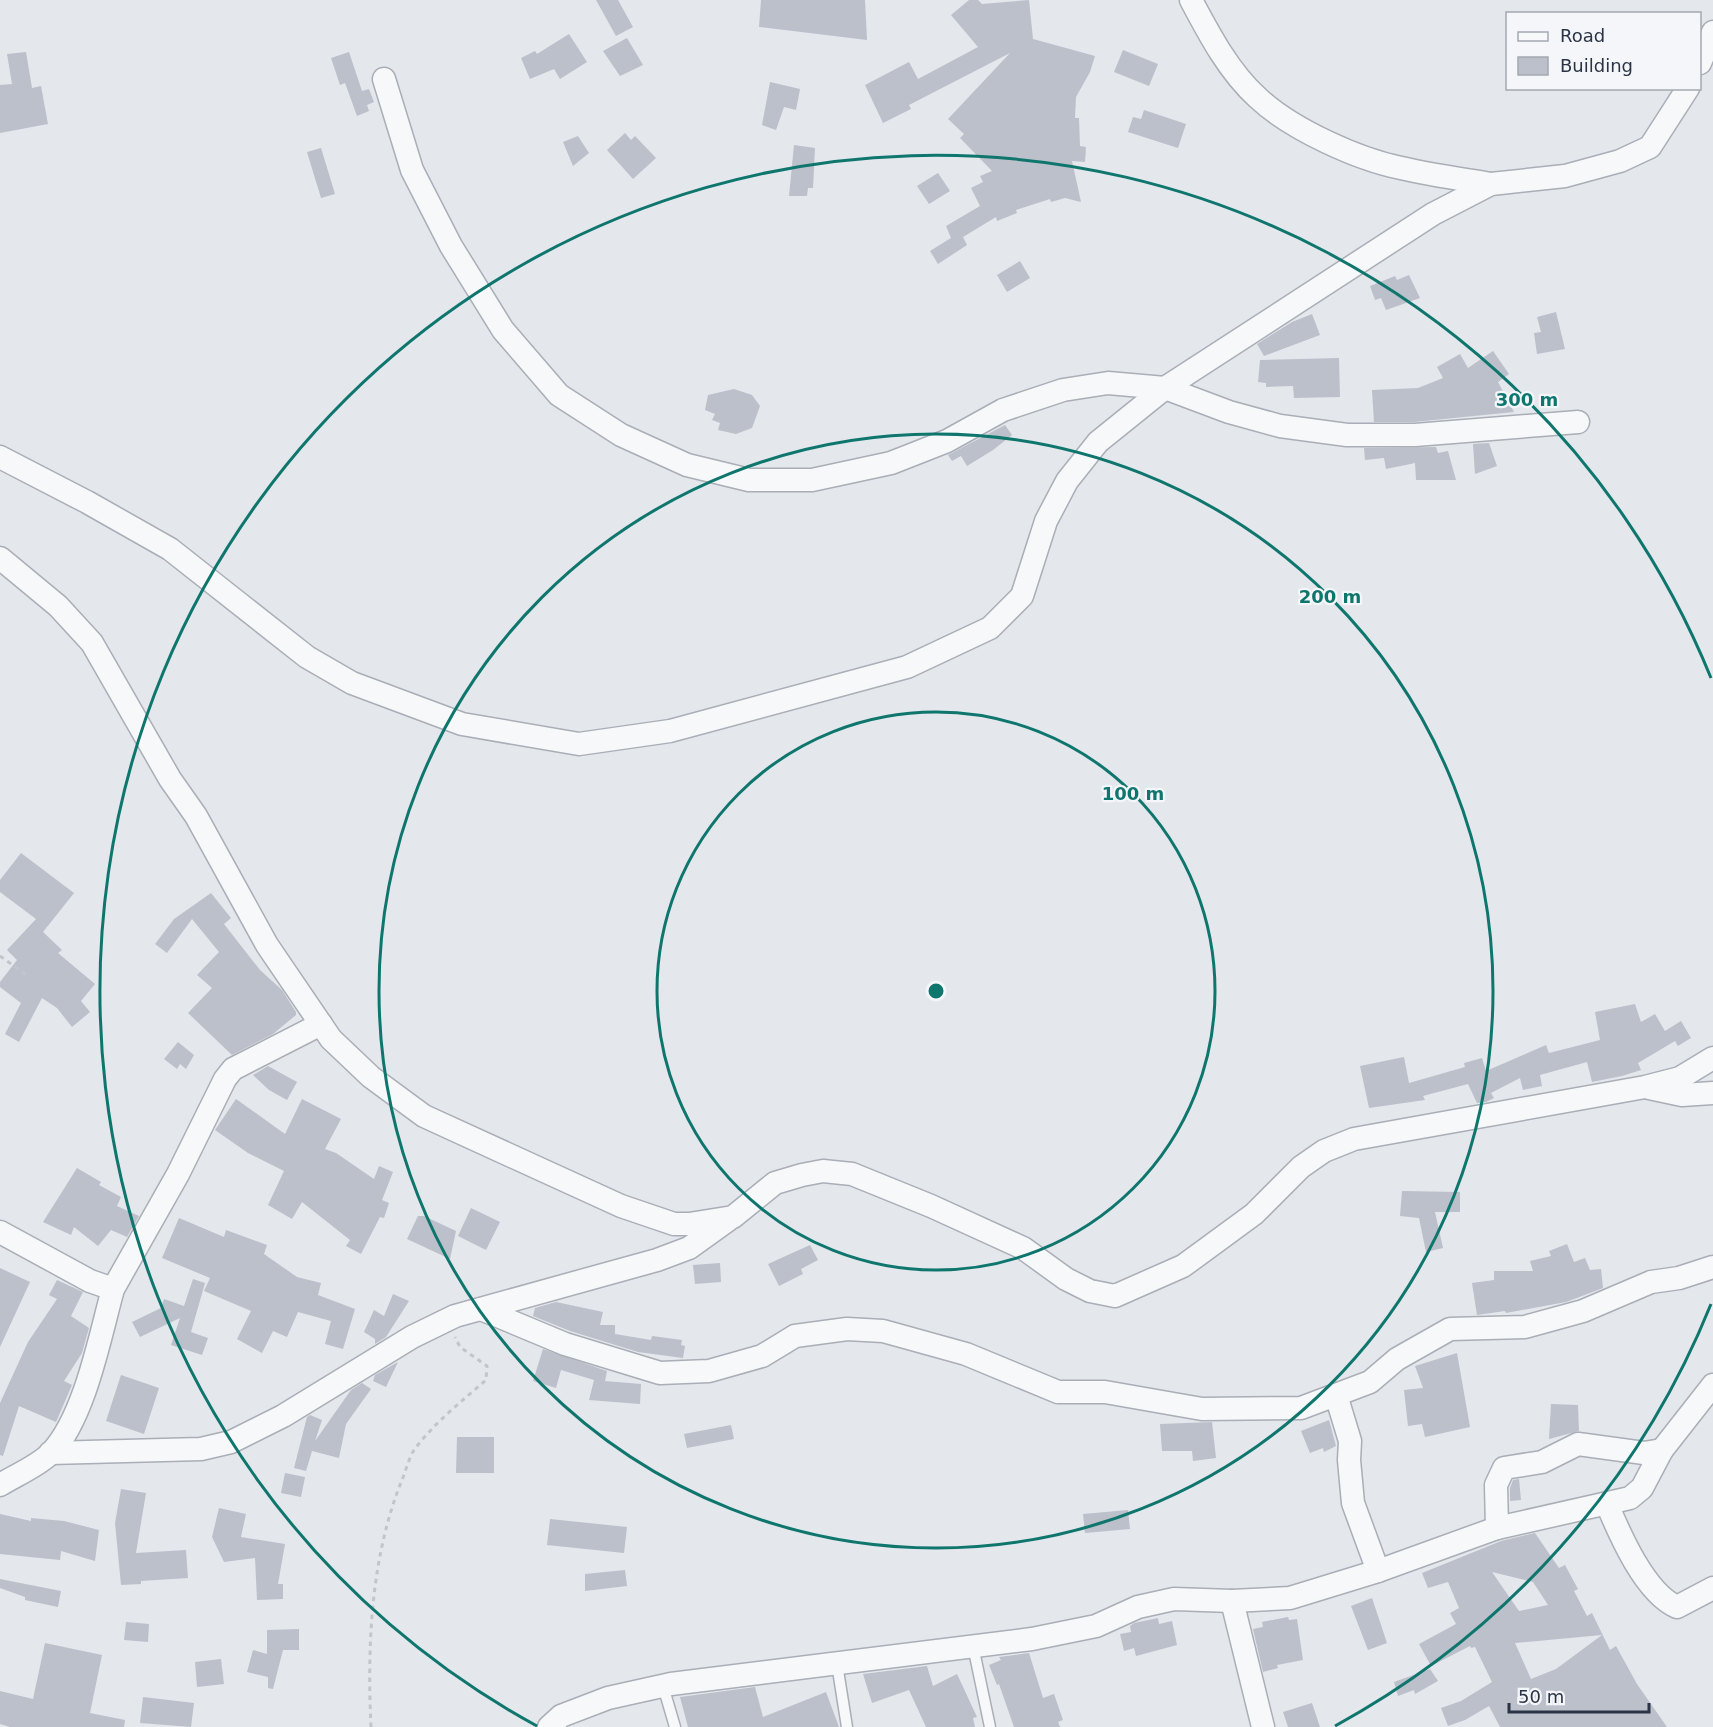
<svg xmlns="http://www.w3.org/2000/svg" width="1713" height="1727" viewBox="0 0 1713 1727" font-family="'DejaVu Sans',sans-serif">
  <rect width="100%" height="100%" fill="#e4e7ec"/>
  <g fill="#bbc0ca" fill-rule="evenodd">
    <polygon points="596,0 618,0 633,27 616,36"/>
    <polygon points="761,0 865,0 867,40 759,27"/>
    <polygon points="969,0 978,0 982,4 1029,0 1033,39 1095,56 1090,72 1076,97 1075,118 1079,118 1080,146 1086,147 1085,162 1072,161 1081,202 1065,198 1051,202 1050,199 1016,210 1017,213 997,221 996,217 963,237 967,245 938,264 930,251 951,238 946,226 980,206 971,188 983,182 980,176 992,171 960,138 964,134 948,119 1010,53 909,105 911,109 883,123 865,85 909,62 918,79 978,47 951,15"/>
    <polygon points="569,34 587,62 560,79 554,69 530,79 521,58 535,51 537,54"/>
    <polygon points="627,38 643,65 620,76 603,51"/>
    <polygon points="1123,50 1158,64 1149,86 1114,72"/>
    <polygon points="26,52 32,88 41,86 48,124 0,133 0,85 12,84 7,54"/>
    <polygon points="349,52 362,91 369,89 374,102 367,105 369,111 357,116 345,83 340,85 331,58"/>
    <polygon points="770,82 800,89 796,110 784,107 776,130 762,125"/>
    <polygon points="1144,110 1186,124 1178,148 1128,132 1133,117 1141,119"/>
    <polygon points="625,133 631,140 635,136 656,158 633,179 607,150"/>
    <polygon points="578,136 589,153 573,166 563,142"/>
    <polygon points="794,145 815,148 813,188 808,188 807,196 789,196"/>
    <polygon points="321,148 335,194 321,198 307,152"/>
    <polygon points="938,173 950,191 929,204 917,186"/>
    <polygon points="1020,261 1030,278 1007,292 997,275"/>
    <polygon points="1409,275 1420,298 1386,310 1381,298 1375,300 1370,286 1395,276 1397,280"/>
    <polygon points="1556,312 1565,349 1537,354 1534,333 1541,332 1537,317"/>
    <polygon points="1312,314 1320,335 1264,356 1257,344 1292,322"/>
    <polygon points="1493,351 1509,374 1498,382 1514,412 1414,422 1374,422 1372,390 1418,388 1443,378 1437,367 1460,354 1468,368"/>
    <polygon points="1339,358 1340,397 1294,398 1293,386 1266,387 1266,383 1258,382 1260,360"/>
    <polygon points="734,389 752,395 760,406 752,428 736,434 718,430 720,423 712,420 715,414 705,410 708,395"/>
    <polygon points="1005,425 1012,435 993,450 967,466 961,456 952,461 948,455"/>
    <polygon points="1489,443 1497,466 1475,474 1473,444"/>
    <polygon points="1436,447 1438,453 1448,451 1456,480 1416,480 1415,463 1386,469 1384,458 1365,460 1364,448"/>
    <polygon points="21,853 74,893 43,932 62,950 58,953 95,984 81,1001 90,1012 72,1027 57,1008 42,998 19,1042 5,1034 21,1003 0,987 0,982 17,960 7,950 36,919 0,892 0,880"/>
    <polygon points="211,893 231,918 224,924 260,970 282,990 296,1012 296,1015 273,1034 232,1055 188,1013 212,988 197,975 219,952 192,919 167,953 155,944 174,919"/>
    <polygon points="1635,1004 1641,1022 1655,1014 1665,1031 1681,1021 1691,1038 1678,1046 1675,1041 1638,1063 1641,1070 1622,1076 1592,1082 1587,1062 1540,1075 1542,1086 1523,1090 1520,1078 1491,1093 1494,1098 1486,1102 1477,1103 1468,1084 1423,1096 1425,1100 1369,1108 1360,1066 1404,1057 1409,1083 1465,1067 1464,1063 1482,1058 1486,1071 1546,1045 1549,1053 1600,1040 1595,1012"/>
    <polygon points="178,1042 194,1055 186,1069 180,1064 177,1069 164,1059"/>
    <polygon points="268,1066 297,1082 287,1100 269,1090 253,1075"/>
    <polygon points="236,1099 285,1134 302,1099 341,1119 325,1149 336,1153 374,1179 379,1166 393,1172 382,1200 389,1203 384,1218 380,1217 361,1254 346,1246 350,1240 302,1202 292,1219 268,1205 284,1171 248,1153 215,1130"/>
    <polygon points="77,1168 101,1182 99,1185 121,1197 117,1206 139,1216 127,1237 111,1230 98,1246 74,1227 71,1235 43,1222"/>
    <polygon points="1402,1191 1460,1192 1460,1212 1435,1212 1443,1248 1426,1252 1419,1218 1400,1216"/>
    <polygon points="471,1208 500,1222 486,1250 458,1236"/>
    <polygon points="418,1216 424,1216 456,1231 450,1259 407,1239"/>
    <polygon points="179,1218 224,1237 226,1230 267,1245 264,1254 297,1277 321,1283 318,1295 355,1309 343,1349 325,1344 331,1321 298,1312 287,1337 273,1331 262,1353 237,1339 251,1311 204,1291 210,1278 162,1258"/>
    <polygon points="1567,1244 1574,1262 1585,1258 1590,1270 1601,1269 1603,1288 1566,1302 1506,1313 1505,1311 1477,1315 1472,1283 1494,1280 1494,1271 1533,1271 1530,1261 1551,1256 1549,1251"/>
    <polygon points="810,1245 818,1260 801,1269 803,1274 779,1286 768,1264"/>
    <polygon points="720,1263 721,1282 695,1284 693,1265"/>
    <polygon points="0,1268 30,1282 0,1347"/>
    <polygon points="193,1279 205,1283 191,1332 208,1338 202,1355 171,1345 180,1318 140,1337 132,1322 161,1308 164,1299 184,1306"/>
    <polygon points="57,1280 83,1292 71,1316 89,1328 82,1353 64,1381 72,1385 56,1422 19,1406 3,1456 0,1455 0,1403 28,1342 57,1299 49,1295"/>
    <polygon points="393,1294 409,1301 386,1337 375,1344 375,1339 364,1332 374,1310 384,1316"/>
    <polygon points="556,1302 603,1312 600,1325 615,1325 615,1334 651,1340 652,1336 682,1340 681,1345 685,1346 683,1358 638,1352 570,1331 533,1316 535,1308"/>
    <polygon points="543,1349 607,1371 605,1381 641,1384 640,1404 589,1400 594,1380 561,1370 556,1388 533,1381"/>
    <polygon points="1457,1353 1470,1427 1425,1437 1422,1424 1408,1426 1404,1390 1423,1388 1415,1366"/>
    <polygon points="398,1362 386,1387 373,1381 375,1375"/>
    <polygon points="121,1375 159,1388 144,1434 106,1421"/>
    <polygon points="362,1383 371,1389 346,1424 339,1458 312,1451 306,1471 294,1468 307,1417 310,1415 322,1420 315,1441 351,1390"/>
    <polygon points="1551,1404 1578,1405 1579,1431 1549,1439"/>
    <polygon points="1329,1420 1336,1446 1324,1452 1323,1448 1310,1453 1301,1431"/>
    <polygon points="1212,1422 1216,1458 1193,1461 1192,1451 1162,1451 1160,1424"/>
    <polygon points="731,1425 734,1439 687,1448 684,1434"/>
    <polygon points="457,1437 494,1437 494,1473 456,1473"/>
    <polygon points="285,1473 305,1477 301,1497 281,1493"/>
    <polygon points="1519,1479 1521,1500 1510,1501 1510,1488 1513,1480"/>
    <polygon points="121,1489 146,1493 136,1553 186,1550 188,1578 141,1581 141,1584 121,1585 115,1523"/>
    <polygon points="219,1508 246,1514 241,1537 285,1544 278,1584 283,1584 283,1599 257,1600 255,1558 224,1562 212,1537"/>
    <polygon points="1128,1510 1130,1529 1085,1533 1083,1514"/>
    <polygon points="0,1514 31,1521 31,1518 64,1521 99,1530 95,1561 61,1551 60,1560 0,1554"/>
    <polygon points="550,1519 627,1527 624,1553 547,1545"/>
    <path d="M1535 1533 1559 1568 1565 1565 1578 1589 1574 1591 1587 1616 1592 1613 1610 1650 1616 1646 1637 1684 1667 1727H1500L1489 1706 1465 1720 1448 1726 1441 1708 1461 1701 1492 1682 1475 1647 1471 1648 1470 1646 1431 1666 1419 1644 1456 1624 1450 1613 1459 1608 1448 1582 1428 1588 1422 1573 1501 1541ZM1492 1572 1533 1582 1548 1605 1519 1611ZM1602 1635 1556 1669 1531 1679 1515 1643Z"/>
    <polygon points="625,1570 627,1586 585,1591 585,1574"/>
    <polygon points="0,1579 61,1591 58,1607 25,1600 25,1597 0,1588"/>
    <polygon points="1372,1598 1387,1643 1368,1650 1351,1606"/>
    <polygon points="1288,1617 1289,1620 1297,1619 1303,1660 1277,1665 1278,1668 1263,1672 1253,1629 1263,1627 1262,1622"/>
    <polygon points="1158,1618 1159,1624 1172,1621 1177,1645 1136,1656 1134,1648 1124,1651 1120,1634 1131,1632 1130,1626 1134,1623"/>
    <polygon points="126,1622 149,1624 148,1642 124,1640"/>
    <polygon points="299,1629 299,1650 283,1650 273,1689 268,1688 268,1677 247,1672 253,1650 267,1654 267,1630"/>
    <polygon points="45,1643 102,1655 90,1713 125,1720 124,1727 10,1727 0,1724 0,1691 33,1699"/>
    <polygon points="1029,1653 1043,1698 1054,1694 1063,1720 1058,1722 1060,1727 1014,1727 999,1684 997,1685 989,1665 1001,1660 999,1657"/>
    <polygon points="221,1659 224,1684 197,1687 195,1662"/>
    <polygon points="927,1666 933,1686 957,1674 977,1717 973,1718 975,1727 926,1727 909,1690 872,1703 863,1674"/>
    <polygon points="1430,1669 1438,1681 1415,1694 1414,1690 1398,1696 1394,1682"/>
    <polygon points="755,1687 763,1717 826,1692 839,1727 688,1727 680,1697"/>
    <polygon points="143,1697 194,1703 191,1727 140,1723"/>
    <polygon points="1312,1703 1320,1727 1288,1727 1283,1712"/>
  </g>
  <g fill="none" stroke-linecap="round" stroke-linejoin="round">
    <g stroke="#a9aeb7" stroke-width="13">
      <g id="service">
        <polyline points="973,1646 990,1727"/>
        <polyline points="837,1664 847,1727"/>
        <polyline points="663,1686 675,1727"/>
      </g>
    </g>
    <g stroke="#a9aeb7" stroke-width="25">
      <g id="minor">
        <path d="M1191 0C1209 34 1229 72 1258 98 1291 129 1357 159 1401 168 1431 175 1461 179 1491 184"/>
        <polyline points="1700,63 1713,32"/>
        <polyline points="384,79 412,170 451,246 503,330 559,395 621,435 687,465 749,480 812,480 891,463 947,441 1003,410 1063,390 1108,383 1165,388 1229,412 1280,426 1347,435 1415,435 1578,422"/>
        <polyline points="0,457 87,502 170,549 307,657 352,683 462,724 579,744 670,731 907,667 990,628 1022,596 1046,521 1067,481 1098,442 1165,388 1433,214 1491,184 1565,176 1620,161 1650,147 1688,88"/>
        <polyline points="0,558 58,606 92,643 170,779 196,816 267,945 331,1039 371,1077 424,1116 621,1206 674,1224 689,1224 733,1217 775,1183 802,1175 823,1171 852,1174 931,1206 1023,1248 1066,1279 1090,1291 1115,1296 1183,1266 1254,1214 1301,1167 1324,1151 1354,1139 1645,1087 1680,1078 1713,1058"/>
        <polyline points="1649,1088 1682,1095 1713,1093"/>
        <path d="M0 1232 90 1281 113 1289C100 1336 85 1417 51 1453 38 1466 16 1475 0 1485"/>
        <polyline points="113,1289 178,1174 225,1079 233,1069 321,1024"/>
        <polyline points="481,1309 565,1344 660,1373 709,1371 762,1356 795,1336 847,1329 883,1331 966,1354 1058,1392 1105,1392 1202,1409 1301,1408 1370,1382 1397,1359 1450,1329 1525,1327 1583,1311 1651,1282 1679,1278 1713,1267"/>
        <polyline points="1336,1395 1350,1441 1349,1460 1353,1503 1378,1571"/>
        <polyline points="50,1453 201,1449 231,1442 283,1416 412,1337 455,1316 657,1260 689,1248 728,1220"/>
        <path d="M1607 1504C1620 1535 1645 1593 1677 1607L1713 1588"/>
        <polyline points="1497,1528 1496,1485 1504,1468 1542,1462 1578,1444 1644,1453 1662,1450"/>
        <polyline points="1232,1601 1263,1727"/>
        <polyline points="549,1727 561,1716 608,1698 671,1684 1032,1639 1096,1626 1138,1607 1174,1599 1232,1601 1290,1598 1378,1571 1497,1528 1630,1498 1642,1488 1662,1450 1713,1385"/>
      </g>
    </g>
    <g stroke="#c2c5cb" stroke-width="3" stroke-dasharray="4.5 4.5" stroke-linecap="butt">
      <polyline points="0,956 28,976"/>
      <path d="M371 1727C367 1645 371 1556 402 1480 406 1470 409 1458 414 1450 433 1424 462 1401 486 1380L487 1366 460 1347 455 1337"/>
    </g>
    <use href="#service" stroke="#f7f8fa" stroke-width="10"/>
    <use href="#minor" stroke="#f7f8fa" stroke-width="22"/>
  </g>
  <g fill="none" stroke="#0f766e" stroke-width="3">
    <circle cx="936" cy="991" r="279"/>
    <circle cx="936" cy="991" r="557"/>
    <path d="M1711 1304A836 836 0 0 1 1335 1726M537 1726A836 836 0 1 1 1711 678"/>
  </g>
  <circle cx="936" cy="991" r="9" fill="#0f766e" stroke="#f4f6f9" stroke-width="3"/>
  <g font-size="18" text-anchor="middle" font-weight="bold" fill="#0f766e" stroke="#f4f6f9" stroke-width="4.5" stroke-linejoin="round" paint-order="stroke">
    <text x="1527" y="406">300 m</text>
    <text x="1330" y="603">200 m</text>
    <text x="1133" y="800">100 m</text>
  </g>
  <rect x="1506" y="12" width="195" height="78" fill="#f4f6f9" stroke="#a4a8b1" stroke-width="1.5"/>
  <rect x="1518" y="32" width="30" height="9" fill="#f7f8fa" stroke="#a4a8b1" stroke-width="1.5"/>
  <text x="1560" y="42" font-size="18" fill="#2b3445">Road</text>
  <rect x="1518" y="57" width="30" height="18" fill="#bbc0ca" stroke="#a4a8b1" stroke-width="1.5"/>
  <text x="1560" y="72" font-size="18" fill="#2b3445">Building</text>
  <path d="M1509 1703v9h140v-9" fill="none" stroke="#2b3445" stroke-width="3"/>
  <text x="1518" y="1703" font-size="18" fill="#2b3445" stroke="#f4f6f9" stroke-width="4.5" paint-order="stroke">50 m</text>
</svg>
